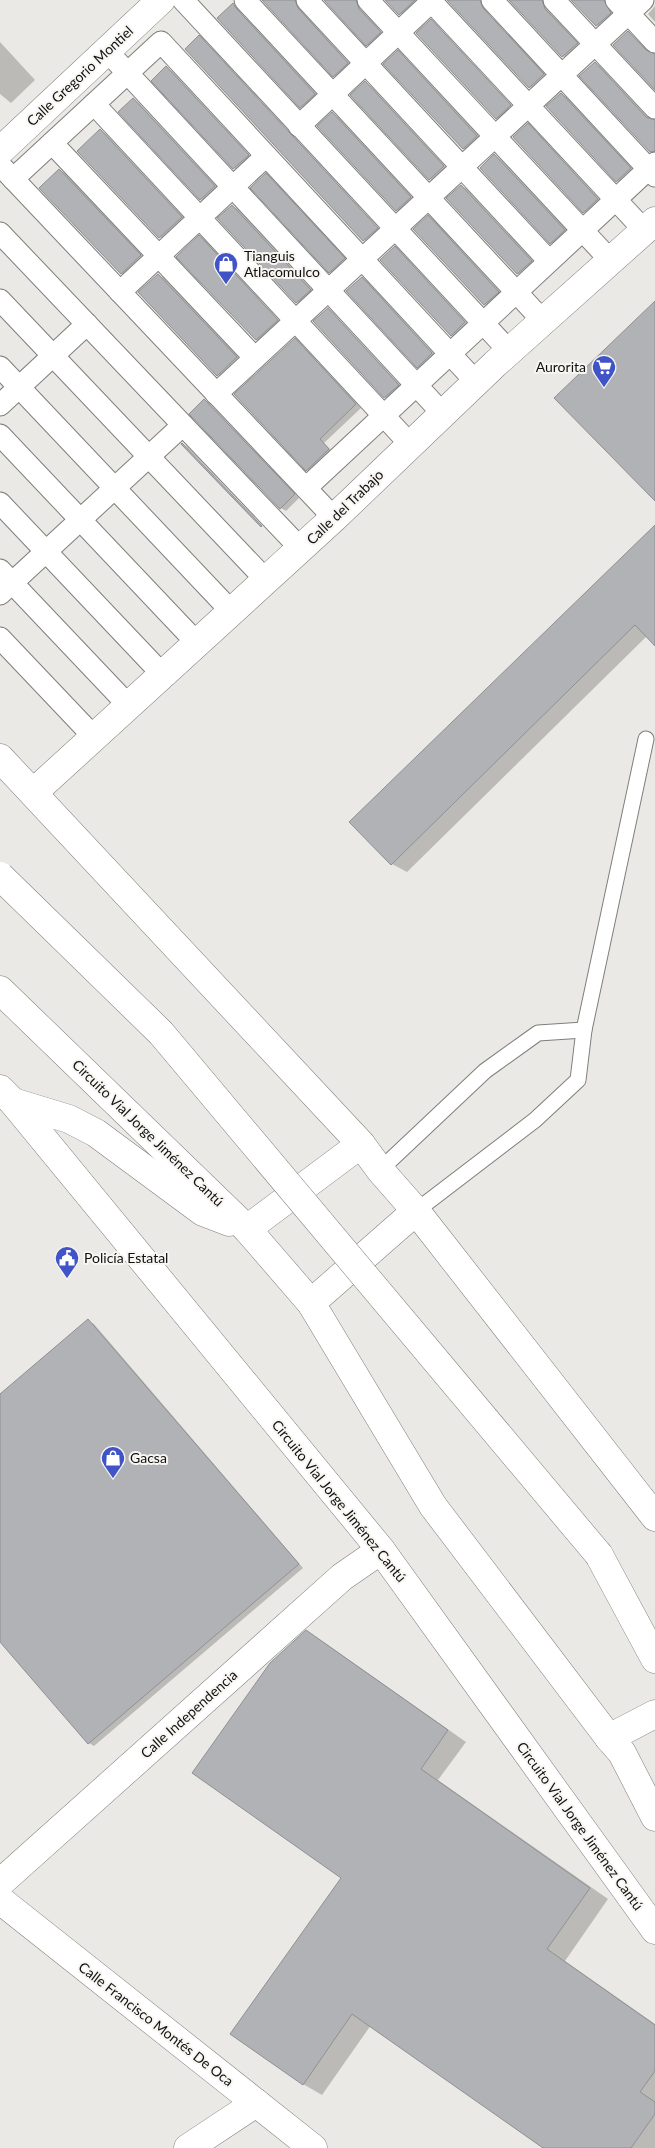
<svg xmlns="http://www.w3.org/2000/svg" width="655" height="2148" viewBox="0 0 655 2148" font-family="Lato,sans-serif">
  <rect width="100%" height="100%" fill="#eae9e5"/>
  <g fill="#0003">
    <polygon points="264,0 300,0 303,12 353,66 339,79 334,76"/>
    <polygon points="326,0 361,0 361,7 385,36 373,48 367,45"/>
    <polygon points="386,0 423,0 405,17"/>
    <polygon points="450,0 485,0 485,7 488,13 549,78 535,90 530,87"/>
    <polygon points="511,0 547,0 550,12 582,47 569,60 563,56"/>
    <polygon points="573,0 609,0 609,6 616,16 602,29 597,25"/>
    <polygon points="233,4 238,7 241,13 320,97 306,110 301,107"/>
    <polygon points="655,6 655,22 648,14"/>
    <polygon points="431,21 436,24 515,109 502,121 497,118"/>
    <polygon points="628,33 655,55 655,88"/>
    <polygon points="199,37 204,40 382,232 369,244 364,240 186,49"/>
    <polygon points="0,42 35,80 11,103 0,94"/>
    <polygon points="398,52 403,55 482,139 469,152 463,148"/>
    <polygon points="595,63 600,66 650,119 655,121 655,154 651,151"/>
    <polygon points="167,68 172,71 253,159 240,171 234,168 153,81"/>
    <polygon points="365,83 371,86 449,170 436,182 430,179 352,95"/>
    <polygon points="561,94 567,97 636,172 623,184 617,181"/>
    <polygon points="134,99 139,103 220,190 207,202 201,199 120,112"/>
    <polygon points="332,114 338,117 416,201 402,213 397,210"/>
    <polygon points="528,125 533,128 603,203 589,215 584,212"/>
    <polygon points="101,131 106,134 187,221 165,241 160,237 79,151"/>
    <polygon points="495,156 500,159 570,233 556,246 551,243"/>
    <polygon points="59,170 65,173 146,259 127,276 121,273"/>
    <polygon points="266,175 271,178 349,262 335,275 330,272"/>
    <polygon points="461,186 467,189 536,264 523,277 518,274 448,199"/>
    <polygon points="232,206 238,209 315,293 302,305 297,302"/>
    <polygon points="428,217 434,220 503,295 490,308 485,304"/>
    <polygon points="199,237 205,240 282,324 262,343 256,339"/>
    <polygon points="395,248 400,251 470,326 457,338 451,335"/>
    <polygon points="158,275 164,278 242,361 223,378 218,375"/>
    <polygon points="362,278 367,281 437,357 423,370 418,367"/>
    <polygon points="328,309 333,313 403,388 391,400 385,397"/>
    <polygon points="295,340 300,343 361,408 324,443 334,453 313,473 307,470"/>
    <polygon points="204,401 210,404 299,498 286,511 281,508"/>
    <polygon points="185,445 188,447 243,506"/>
    <polygon points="655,527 655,644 647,636 407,872 392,864"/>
    <polygon points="88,1321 94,1324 303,1568 94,1746 89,1743 0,1640 0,1396"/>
    <polygon points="306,1632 325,1643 466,1742 438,1780 608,1899 565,1961 655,2024 655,2148 545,2148 371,2025 322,2095 303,2084 342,1878"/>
  </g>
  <g fill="#b1b2b6" stroke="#8f9093">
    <polygon points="262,0 295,0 298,8 348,63 333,77"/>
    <polygon points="324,0 356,0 359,9 381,32 366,46"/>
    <polygon points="385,0 415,0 399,15"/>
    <polygon points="447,0 480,0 483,8 544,74 529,88"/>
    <polygon points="509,0 542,0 545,9 578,43 562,57"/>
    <polygon points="571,0 604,0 611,13 596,26"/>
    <polygon points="233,3 236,8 315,94 300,108 217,18"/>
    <polygon points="431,19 511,105 496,119 416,33"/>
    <polygon points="628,31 646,50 655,54 655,90 613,45"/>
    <polygon points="199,35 378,228 363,241 185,49"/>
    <polygon points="398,50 477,136 463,149 383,64"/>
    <polygon points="595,62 646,117 655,120 655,151 650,152 579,76"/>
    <polygon points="166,66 249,155 233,169 151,81"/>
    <polygon points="365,81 444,166 429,180 350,95"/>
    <polygon points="561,93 631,168 616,182 546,106"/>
    <polygon points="133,98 215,186 200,200 118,112"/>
    <polygon points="332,112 411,197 396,211 317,126"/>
    <polygon points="528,123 598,199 583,213 513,137"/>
    <polygon points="100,129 182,217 159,238 77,151"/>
    <polygon points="494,154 565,230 550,244 480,168"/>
    <polygon points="59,169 141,255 121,274 39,188"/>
    <polygon points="266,173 345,258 329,273 250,188"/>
    <polygon points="461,185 532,261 517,274 446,198"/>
    <polygon points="232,205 311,290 296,303 217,218"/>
    <polygon points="428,215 499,292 484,305 413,229"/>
    <polygon points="199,235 278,320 256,340 176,257"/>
    <polygon points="395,246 465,322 451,336 380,260"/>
    <polygon points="158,274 237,357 217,376 138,292"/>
    <polygon points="362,277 432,353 417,368 346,291"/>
    <polygon points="655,301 655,501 554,398"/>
    <polygon points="328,308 399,385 384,398 313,321"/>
    <polygon points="295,338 356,404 320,439 329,449 306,471 234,394"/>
    <polygon points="204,399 295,494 280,509 189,414"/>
    <polygon points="182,443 262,526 261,527 181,444"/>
    <polygon points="655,525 655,646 635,625 391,865 349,822"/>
    <polygon points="88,1319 299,1564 88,1744 0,1642 0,1394"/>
    <polygon points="306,1630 448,1730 421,1769 590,1888 547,1949 655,2025 655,2071 640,2092 655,2102 655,2114 631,2148 543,2148 352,2014 303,2085 230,2034 341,1878 192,1773 270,1663"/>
  </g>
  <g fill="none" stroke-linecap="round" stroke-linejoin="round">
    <g stroke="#807e7b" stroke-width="17">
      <g id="service">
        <polyline points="380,1170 485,1071 538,1033 584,1030"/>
        <polyline points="416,1211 535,1120 578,1080 584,1030 646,739"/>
      </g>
    </g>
    <g stroke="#807e7b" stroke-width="23">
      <g id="pedestrian">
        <polyline points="183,0 510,352"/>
        <polyline points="245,0 544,322"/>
        <polyline points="307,0 549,261"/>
        <polyline points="368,0 611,261"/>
        <polyline points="430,0 644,230"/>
        <polyline points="492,0 655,176"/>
        <polyline points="554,0 655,108"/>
        <polyline points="616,0 655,42"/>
        <polyline points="107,51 443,414"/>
        <polyline points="94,104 410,444"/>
        <polyline points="299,126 433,0"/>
        <polyline points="52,143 255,358"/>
        <polyline points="0,165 334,518"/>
        <polyline points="13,179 161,42 477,383"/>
        <polyline points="0,233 301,549"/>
        <polyline points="120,292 266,156"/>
        <polyline points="0,300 266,580"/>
        <polyline points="0,367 231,611"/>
        <polyline points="216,394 643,0"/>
        <polyline points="0,405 87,324"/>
        <polyline points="0,435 197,643"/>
        <polyline points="306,488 655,163"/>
        <polyline points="0,503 163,675"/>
        <polyline points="0,570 129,706"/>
        <polyline points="0,594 183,425"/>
        <polyline points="0,638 94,737"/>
      </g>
    </g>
    <g stroke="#807e7b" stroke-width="29">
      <g id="minor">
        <polyline points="0,151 161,0"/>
        <polyline points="34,792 334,518 495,364 655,221"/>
        <polyline points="0,1883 342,1577 381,1550"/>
        <polyline points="0,1900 313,2148"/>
        <polyline points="188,2148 256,2103"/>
      </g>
    </g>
    <g stroke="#807e7b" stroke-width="29">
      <g id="tertiary">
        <polyline points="0,758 361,1144 380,1170 416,1211 655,1517"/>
        <polyline points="0,1089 13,1102 381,1550 655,1930"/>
      </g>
    </g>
    <g stroke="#807e7b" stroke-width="29">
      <polyline id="secondary" points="609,1738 655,1714"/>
    </g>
    <g stroke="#807e7b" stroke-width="29">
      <g id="primary">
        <polyline points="0,990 247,1229 311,1303 433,1506 609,1738"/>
        <polyline points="13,1102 69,1119 96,1133 203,1212 229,1222"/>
        <polyline points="247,1229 361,1144"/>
        <polyline points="311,1303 416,1211"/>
        <polyline points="599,1555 655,1659"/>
      </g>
    </g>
    <g stroke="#807e7b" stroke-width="29">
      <polyline id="trunk" points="609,1738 622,1753 655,1817"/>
    </g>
    <use href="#service" stroke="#fff" stroke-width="15"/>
    <use href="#pedestrian" stroke="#fff" stroke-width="21"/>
    <use href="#minor" stroke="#fff" stroke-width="28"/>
    <use href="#tertiary" stroke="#fff" stroke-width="28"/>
    <use href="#secondary" stroke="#fff" stroke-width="28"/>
    <use href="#primary" stroke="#fff" stroke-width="28"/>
    <use href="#trunk" stroke="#fff" stroke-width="28"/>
    <g stroke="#807e7b" stroke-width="29" stroke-linecap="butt">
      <polyline id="primary-bridge" points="0,876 161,1033 599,1555"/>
    </g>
    <use href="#primary-bridge" stroke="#fff" stroke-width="28"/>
  </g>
  <defs>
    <g id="shop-pin" transform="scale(1.25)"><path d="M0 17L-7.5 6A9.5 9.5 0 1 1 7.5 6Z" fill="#4053c7" stroke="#f8f6f2"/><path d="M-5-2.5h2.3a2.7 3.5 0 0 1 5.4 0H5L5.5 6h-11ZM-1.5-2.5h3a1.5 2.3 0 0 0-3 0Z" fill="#fff"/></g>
    <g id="supermarket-pin" transform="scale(1.25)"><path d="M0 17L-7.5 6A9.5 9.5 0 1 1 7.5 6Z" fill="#4053c7" stroke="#f8f6f2"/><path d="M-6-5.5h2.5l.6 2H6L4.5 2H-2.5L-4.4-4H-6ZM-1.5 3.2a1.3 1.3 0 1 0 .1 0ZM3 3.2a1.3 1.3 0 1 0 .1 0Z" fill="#fff"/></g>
    <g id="civic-pin" transform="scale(1.25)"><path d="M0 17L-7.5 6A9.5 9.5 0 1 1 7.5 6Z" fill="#4053c7" stroke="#f8f6f2"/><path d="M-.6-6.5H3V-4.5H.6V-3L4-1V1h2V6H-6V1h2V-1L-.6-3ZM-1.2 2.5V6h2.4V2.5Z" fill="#fff"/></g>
  </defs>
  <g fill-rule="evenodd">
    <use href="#shop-pin" x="226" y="264"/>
    <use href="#supermarket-pin" x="604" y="367"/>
    <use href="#civic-pin" x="67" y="1258"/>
    <use href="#shop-pin" x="113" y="1458"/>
  </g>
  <g text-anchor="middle" stroke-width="4" stroke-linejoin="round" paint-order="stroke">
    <g font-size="14" fill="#11100f" stroke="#f8f6f2">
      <text transform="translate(80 76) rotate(-43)" y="5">Calle Gregorio Montiel</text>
      <text transform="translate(345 507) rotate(-44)" y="5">Calle del Trabajo</text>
      <text transform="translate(148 1133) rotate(44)" y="5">Circuito Vial Jorge Jiménez Cantú</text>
      <text transform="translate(339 1501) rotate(51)" y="5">Circuito Vial Jorge Jiménez Cantú</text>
      <text transform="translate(189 1714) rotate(-42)" y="5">Calle Independencia</text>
      <text transform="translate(580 1826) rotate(54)" y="5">Circuito Vial Jorge Jiménez Cantú</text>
      <text transform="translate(156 2024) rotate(38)" y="5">Calle Francisco Montés De Oca</text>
    </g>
    <g font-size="14" fill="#11100f" stroke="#f8f6f2" text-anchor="start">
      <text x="244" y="261">Tianguis<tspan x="244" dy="16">Atlacomulco</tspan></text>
      <text x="586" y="372" text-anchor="end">Aurorita</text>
      <text x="84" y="1263">Policía Estatal</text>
      <text x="130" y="1463">Gacsa</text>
    </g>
  </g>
</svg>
